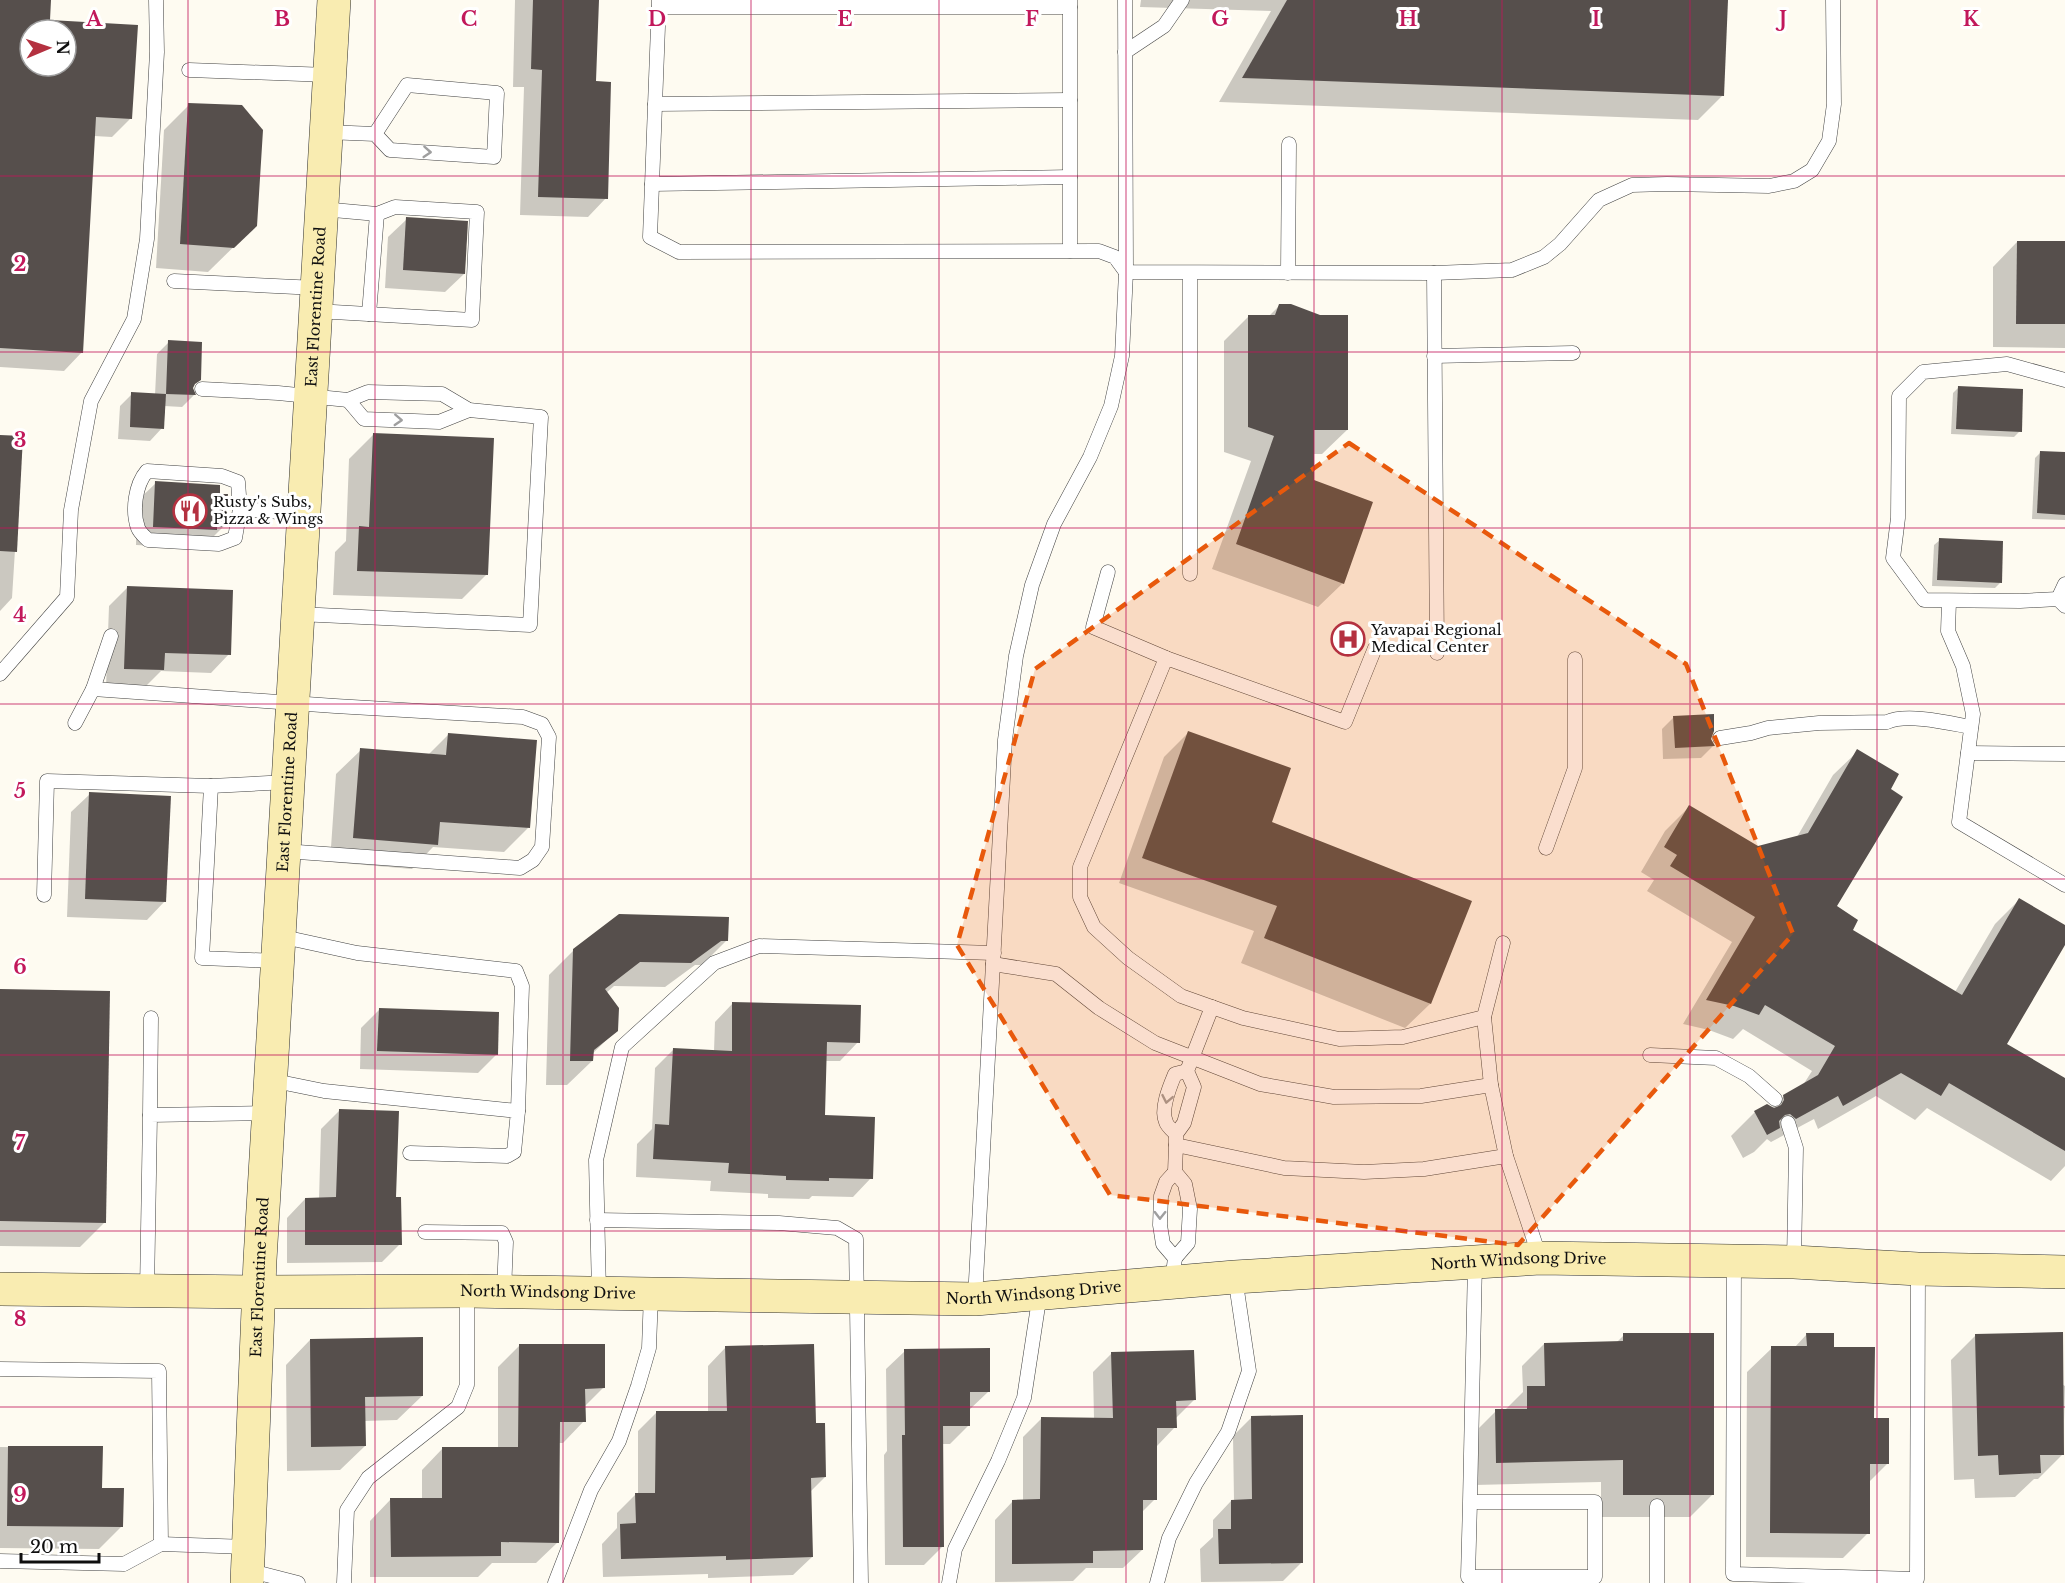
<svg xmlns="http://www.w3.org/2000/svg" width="2065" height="1583" viewBox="0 0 2065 1583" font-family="'Libre Baskerville',serif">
  <rect width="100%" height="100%" fill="#fefbf1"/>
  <g fill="#0003" fill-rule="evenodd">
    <path d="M0 0H50L48 21 136 26 131 118 112 137 94 136 82 352 64 371 0 367ZM30 30H66V66H30Z"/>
    <polygon points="515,0 597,0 595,83 606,198 588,217 520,215 524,87 513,87"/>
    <polygon points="1141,0 1726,0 1723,95 1698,120 1219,102 1271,11 1140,7"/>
    <polygon points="189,105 256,225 208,272 156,268 164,130"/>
    <polygon points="407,219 464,274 445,292 385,288 388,237"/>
    <polygon points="2017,242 2065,242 2065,348 1993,347 1993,267"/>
    <polygon points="1279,306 1347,430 1322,454 1313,454 1313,482 1343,583 1318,607 1212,569 1251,461 1224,452 1224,341 1249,316 1269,316"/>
    <polygon points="169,342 194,395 182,407 164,406 162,428 150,441 118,439 120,406 132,394 155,395 157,354"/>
    <polygon points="1959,387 2020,431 2014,437 1951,434 1953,393"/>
    <polygon points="374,434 487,574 462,599 333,595 335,552 346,541 349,459"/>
    <polygon points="0,436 22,438 12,598 0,611"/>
    <polygon points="2041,452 2065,453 2065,520 2032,519 2035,458"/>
    <polygon points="156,483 224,526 205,545 197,548 136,545 137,501"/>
    <polygon points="1940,540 2000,583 1995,588 1932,586 1934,545"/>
    <polygon points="127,588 229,654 211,673 161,671 144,688 106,687 109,606"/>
    <polygon points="1674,717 1709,739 1713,746 1701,758 1663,759 1662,729"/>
    <polygon points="1188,733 1430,1004 1405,1028 1241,963 1254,931 1119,883 1164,757"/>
    <polygon points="449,734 528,828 504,852 433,847 412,869 330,862 336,774 361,750 428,755"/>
    <polygon points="1858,751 1835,907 1851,930 1955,992 1995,924 2019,900 2065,927 2065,942 2005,1045 2065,1080 2065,1166 2051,1181 1927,1108 1915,1120 1876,1096 1818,1129 1814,1119 1771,1142 1767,1139 1754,1152 1743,1158 1731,1136 1755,1112 1771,1108 1784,1096 1803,1085 1812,1071 1743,1029 1733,1039 1709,1030 1683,1024 1732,942 1647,891 1654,880 1641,872 1665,831 1689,807 1758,848 1797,837 1833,775"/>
    <polygon points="90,794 165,901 147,920 67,917 71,812"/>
    <polygon points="619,915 726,941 702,965 695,965 665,987 614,986 606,993 617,1030 592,1054 592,1061 567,1085 546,1085 549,975 574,950"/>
    <polygon points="0,991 105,1222 80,1247 0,1246"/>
    <polygon points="733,1003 858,1042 840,1061 825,1061 824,1116 871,1178 853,1197 812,1196 809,1199 768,1198 768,1194 710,1191 711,1181 636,1177 637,1144 652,1129 655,1068 673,1050 714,1051 715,1022"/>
    <polygon points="380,1009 496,1055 478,1073 360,1069 361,1028"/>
    <polygon points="340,1110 400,1244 382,1262 287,1263 287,1218 305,1199 319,1199 321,1129"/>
    <polygon points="1807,1334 1833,1349 1873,1419 1888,1463 1868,1483 1868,1533 1843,1558 1746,1557 1747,1372 1772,1348 1794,1348"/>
    <polygon points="1624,1335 1713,1494 1690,1517 1601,1517 1601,1482 1475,1485 1474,1433 1496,1411 1504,1411 1523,1392 1522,1366 1544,1344 1616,1343"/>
    <polygon points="1976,1335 2065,1386 2063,1454 2038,1479 2034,1479 2015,1497 1975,1498 1974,1479 1954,1480 1951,1360"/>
    <polygon points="310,1340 422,1396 397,1420 364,1421 365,1446 340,1470 287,1471 286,1365"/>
    <polygon points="520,1345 603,1388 584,1407 584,1421 563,1443 559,1443 558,1542 536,1563 492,1563 478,1577 370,1577 370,1521 391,1499 422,1499 422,1470 443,1448 498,1448 498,1367"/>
    <polygon points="726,1347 815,1425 825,1477 810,1492 812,1557 793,1575 708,1578 708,1574 603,1577 602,1544 617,1528 617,1513 635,1495 638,1495 638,1431 657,1412 708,1412 708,1366"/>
    <polygon points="905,1351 988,1392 969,1410 969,1425 950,1444 942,1444 943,1546 924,1565 885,1565 884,1455 887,1451 886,1369"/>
    <polygon points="1112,1353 1194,1400 1175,1419 1175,1427 1157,1446 1155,1499 1141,1513 1142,1550 1123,1568 1086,1568 1073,1581 995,1582 995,1520 1013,1501 1023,1501 1023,1437 1042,1418 1094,1419 1093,1372"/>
    <polygon points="1252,1417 1302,1562 1283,1581 1201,1582 1200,1549 1213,1537 1213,1520 1231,1501 1234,1501 1233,1436"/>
    <polygon points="0,1447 101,1448 101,1489 122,1526 99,1549 0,1548"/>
  </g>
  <g fill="#564f4c" fill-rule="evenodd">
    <path d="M0 0H51L50 20 138 25 132 119 96 117 83 353 0 348ZM30 30H66V66H30Z"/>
    <polygon points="533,0 599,0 596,81 611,82 608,199 538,197 542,70 531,69"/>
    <polygon points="1287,0 1728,0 1724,96 1242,78"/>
    <polygon points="188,103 242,105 263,130 257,226 234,248 180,244"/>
    <polygon points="406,217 468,221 465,274 403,270"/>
    <polygon points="2017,241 2065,241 2065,324 2016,324"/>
    <polygon points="1279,304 1291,304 1320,315 1348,315 1348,430 1314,430 1314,480 1373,502 1344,584 1236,544 1274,436 1248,427 1248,315 1275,315"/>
    <polygon points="168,340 202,342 201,380 195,384 193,388 196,395 166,394"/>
    <polygon points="1958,386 2023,389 2022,432 1956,429"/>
    <polygon points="131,392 166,394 164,429 130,427"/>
    <polygon points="373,433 494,438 488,575 357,571 359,526 369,527"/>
    <polygon points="0,435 23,436 17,552 0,551"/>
    <polygon points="2040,451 2065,452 2065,515 2037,513"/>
    <polygon points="155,481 220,485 220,494 228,494 225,527 217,527 217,530 153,527"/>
    <polygon points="1939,538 2003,541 2002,583 1937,580"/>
    <polygon points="127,586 233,590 231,655 165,653 164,670 124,669"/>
    <polygon points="1714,714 1714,731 1711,739 1715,746 1675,748 1673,716"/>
    <polygon points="1188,731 1291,768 1272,822 1472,901 1431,1004 1264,938 1277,906 1142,858"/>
    <polygon points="448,733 537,740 530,828 440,822 438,845 353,838 360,748 446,755"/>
    <polygon points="1857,749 1899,774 1891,789 1903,797 1837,906 1858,920 1853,930 1962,995 2019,898 2065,925 2065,945 2007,1044 2065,1078 2065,1151 1949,1083 1941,1096 1901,1073 1843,1106 1838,1096 1796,1119 1790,1114 1785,1115 1779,1121 1780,1128 1767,1135 1754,1111 1767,1104 1774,1108 1781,1105 1784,1100 1783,1095 1818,1075 1835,1046 1765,1005 1759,1015 1734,1006 1706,1000 1755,917 1670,866 1677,855 1664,847 1689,805 1758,846 1808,833"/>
    <polygon points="89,792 171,796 166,902 85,899"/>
    <polygon points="619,914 729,917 728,941 721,941 691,963 640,962 605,989 619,1008 618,1031 594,1050 593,1061 570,1061 573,949"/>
    <polygon points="0,989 110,991 106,1223 0,1221"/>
    <polygon points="732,1002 861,1005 860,1043 827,1042 825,1115 875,1117 873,1179 829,1178 829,1181 786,1180 786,1176 728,1173 729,1163 653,1159 655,1124 669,1125 673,1048 732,1051"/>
    <polygon points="379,1008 499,1012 498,1055 377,1051"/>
    <polygon points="339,1109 399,1111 396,1197 401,1197 402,1245 305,1245 305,1198 336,1197"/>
    <polygon points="2063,1332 2064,1455 2040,1455 2041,1473 1999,1475 1998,1455 1978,1456 1975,1334"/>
    <polygon points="1623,1333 1714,1333 1714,1495 1623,1495 1623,1460 1496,1463 1495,1409 1527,1409 1527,1386 1545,1386 1544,1343 1623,1341"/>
    <polygon points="1806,1333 1834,1333 1834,1347 1875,1347 1874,1418 1889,1418 1889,1464 1870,1464 1870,1534 1770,1533 1771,1346 1807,1346"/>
    <polygon points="423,1337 423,1396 365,1397 366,1446 311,1447 310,1339"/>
    <polygon points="519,1344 605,1344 605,1388 585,1389 586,1422 560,1422 559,1543 501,1542 501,1556 391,1557 390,1498 442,1498 442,1447 518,1447"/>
    <polygon points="814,1344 816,1423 825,1423 826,1477 811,1478 813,1557 726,1560 726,1556 621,1559 620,1524 636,1523 635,1493 655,1493 656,1411 727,1411 725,1346"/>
    <polygon points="990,1348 990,1392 970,1392 970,1426 943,1426 944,1547 903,1547 902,1435 905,1435 904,1349"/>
    <polygon points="1194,1350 1196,1400 1176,1401 1177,1428 1157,1428 1157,1500 1143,1500 1143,1550 1093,1551 1093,1563 1012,1564 1012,1500 1040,1499 1041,1417 1113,1418 1111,1352"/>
    <polygon points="1303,1415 1303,1563 1219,1564 1218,1529 1231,1529 1231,1500 1252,1499 1251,1416"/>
    <polygon points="8,1446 103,1446 102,1488 124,1488 123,1527 7,1526"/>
  </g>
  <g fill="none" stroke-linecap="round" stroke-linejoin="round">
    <g stroke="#424242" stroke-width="15">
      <g id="lane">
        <polyline points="659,0 650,237 679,252 1099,251 1115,257 1126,272 1434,273 1512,270 1544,257 1560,244 1599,200 1632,185 1667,184 1769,186 1794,181 1812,170 1829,141 1834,104 1833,0"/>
        <polyline points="659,7 1070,7"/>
        <polyline points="1125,52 1164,26 1182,0"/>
        <polyline points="189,70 329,75"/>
        <polyline points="655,104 1070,100"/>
        <polyline points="326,132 375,134 390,150 494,157 497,93 407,85 375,134"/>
        <polyline points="652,184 1070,177"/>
        <polyline points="1070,251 1070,0"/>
        <polyline points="1288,273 1289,144"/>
        <polyline points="1434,273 1437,653"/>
        <polyline points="174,281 317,288"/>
        <polyline points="316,311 472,320 477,212 395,207 377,214 322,209"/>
        <polyline points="369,314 377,214"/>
        <polyline points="1434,356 1573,353"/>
        <polyline points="2065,380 2007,364 1923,372 1899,396 1898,518 1893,558 1924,600 2020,601 2058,599 2065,606"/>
        <polyline points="202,389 278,393 348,400 368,392 442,394 469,410 541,417 530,625 298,614"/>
        <polyline points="348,400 364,419 439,422 469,410"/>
        <path d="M147 471 222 476 238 482 240 509 235 538 219 544 148 540C144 536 140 533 138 528 132 511 135 485 147 471Z"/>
        <polyline points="240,509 304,514"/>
        <polyline points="1108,572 1093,627 1166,658"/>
        <polyline points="1190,574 1190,273"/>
        <polyline points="2058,599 2065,584"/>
        <polyline points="1949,601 1948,631 1963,666 1973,714 1959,822 2065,885"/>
        <polyline points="1375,648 1345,722 1166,658 1080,867 1080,897 1094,927 1128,958 1181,996 1243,1018 1339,1039 1403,1037 1484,1017"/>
        <polyline points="0,674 67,597 71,510 91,401 134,319 147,239 157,52 156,0"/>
        <polyline points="93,689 335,706 523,717 542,724 549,737 542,847 533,860 520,868 284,851"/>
        <polyline points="75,723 93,689 111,636"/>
        <path d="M1720 738 1751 733 1768 728 1819 723 1887 722C1907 713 1949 723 1971 727"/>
        <polyline points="1968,753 2065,754"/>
        <polyline points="1546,848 1575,768 1575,659"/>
        <polyline points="44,895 47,781 211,786"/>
        <polyline points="279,936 357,953 516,971 522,986 518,1111"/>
        <polyline points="277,961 202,958 211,786 288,782"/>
        <polyline points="993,964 1056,974 1099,1008 1155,1043 1260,1084 1334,1097 1421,1096 1491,1085 1506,1156 1540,1258"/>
        <polyline points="1650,1055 1716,1058 1749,1076 1775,1099"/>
        <polyline points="270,1080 324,1091 518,1111 514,1152 507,1156 410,1153"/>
        <polyline points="1491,1085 1484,1017 1503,943"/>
        <polyline points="150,1115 151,1018"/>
        <polyline points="1788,1123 1796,1148 1794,1262"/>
        <path d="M1176 1134C1173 1131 1167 1126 1166 1122 1160 1109 1170 1086 1175 1074L1187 1071"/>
        <polyline points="1176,1145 1176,1134 1184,1123 1194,1087 1187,1071 1212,1007"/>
        <polyline points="597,1220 779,1223 837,1228 856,1239 861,1583"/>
        <polyline points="425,1232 502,1233 506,1242 504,1292"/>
        <polyline points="1175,1258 1188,1243 1190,1209 1185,1184 1175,1172 1176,1145 1284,1168 1364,1172 1424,1169 1506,1156"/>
        <polyline points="1734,1261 1733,1574 1917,1579 1918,1269"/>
        <polyline points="1174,1266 1175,1258 1163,1244 1160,1225 1161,1196 1166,1182 1175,1172"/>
        <polyline points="147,1291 150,1115 268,1113"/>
        <polyline points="599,1293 596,1160 622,1047 714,963 759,946 994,953"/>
        <polyline points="975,1299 1005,740 1016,656 1032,585 1054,524 1090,457 1111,406 1122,356 1126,272 1125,0"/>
        <polyline points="0,1369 159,1371 161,1544"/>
        <polyline points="1470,1502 1468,1577 1595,1577 1595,1502 1470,1502 1475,1262"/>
        <polyline points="1657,1506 1657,1583"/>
        <polyline points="0,1561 124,1564 161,1544 248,1547"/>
        <polyline points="247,1570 298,1583"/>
        <polyline points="344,1583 347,1510 368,1478 458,1407 467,1385 467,1291"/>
        <polyline points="555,1583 591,1490 619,1441 638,1386 649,1348 651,1294"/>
        <polyline points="949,1583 955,1549 998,1461 1024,1398 1040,1293"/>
        <polyline points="1157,1583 1169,1538 1196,1483 1228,1432 1249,1371 1235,1277"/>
      </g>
    </g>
    <g stroke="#313131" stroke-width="34">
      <g id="secondary">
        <path id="s1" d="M0 1289 259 1292 467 1291 975 1299 1235 1277 1540 1258 1794 1262 1918 1269 2065 1272"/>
        <path id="s2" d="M247 1583 260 1260 334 0"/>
      </g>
    </g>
    <use href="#lane" stroke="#fff" stroke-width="14"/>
    <use href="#secondary" stroke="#f9ecb1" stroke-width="33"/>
  </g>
  <defs><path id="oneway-chevron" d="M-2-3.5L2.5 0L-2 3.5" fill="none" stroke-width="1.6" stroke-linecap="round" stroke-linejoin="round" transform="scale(1.5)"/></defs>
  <g stroke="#9f9f9f">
    <use href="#oneway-chevron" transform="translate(427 152) rotate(4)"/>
    <use href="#oneway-chevron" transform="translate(398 420) rotate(3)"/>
    <use href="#oneway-chevron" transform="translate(1167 1099) rotate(101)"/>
    <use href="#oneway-chevron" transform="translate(1160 1215) rotate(91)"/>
  </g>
  <path fill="#e8590c" fill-opacity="0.2" stroke="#e8590c" stroke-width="4.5" stroke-dasharray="12 8" stroke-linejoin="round" d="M1349 443 1686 664 1793 934 1518 1245 1110 1195 957 945 1035 669Z"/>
  <path fill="none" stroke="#c2185b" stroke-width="1.5" stroke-opacity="0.55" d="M188 0V1583M375 0V1583M563 0V1583M751 0V1583M939 0V1583M1126 0V1583M1314 0V1583M1502 0V1583M1690 0V1583M1877 0V1583M0 176H2065M0 352H2065M0 528H2065M0 704H2065M0 879H2065M0 1055H2065M0 1231H2065M0 1407H2065"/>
  <defs>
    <g id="restaurant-ring" transform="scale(1.725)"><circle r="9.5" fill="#fff" stroke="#b43140" stroke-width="1.5"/><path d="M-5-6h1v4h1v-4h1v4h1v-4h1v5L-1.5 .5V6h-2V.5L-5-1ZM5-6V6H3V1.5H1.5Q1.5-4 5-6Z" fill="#b43140"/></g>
    <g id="hospital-ring" transform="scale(1.725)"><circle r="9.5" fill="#fff" stroke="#b43140" stroke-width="1.5"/><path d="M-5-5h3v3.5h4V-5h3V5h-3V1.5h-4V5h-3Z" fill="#b43140"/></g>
  </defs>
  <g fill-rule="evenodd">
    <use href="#restaurant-ring" x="190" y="511"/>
    <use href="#hospital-ring" x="1348" y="639"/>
  </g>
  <g text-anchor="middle" stroke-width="6" stroke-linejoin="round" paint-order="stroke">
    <g font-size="15" fill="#0f0f0f" stroke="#fff">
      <text dy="5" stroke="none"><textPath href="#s2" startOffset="1278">East Florentine Road</textPath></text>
      <text dy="5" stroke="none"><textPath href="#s2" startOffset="792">East Florentine Road</textPath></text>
      <text dy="5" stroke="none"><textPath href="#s1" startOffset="1520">North Windsong Drive</textPath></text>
      <text dy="5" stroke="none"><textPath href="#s2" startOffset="306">East Florentine Road</textPath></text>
      <text dy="5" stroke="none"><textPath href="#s1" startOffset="548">North Windsong Drive</textPath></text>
      <text dy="5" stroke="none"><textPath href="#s1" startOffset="1034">North Windsong Drive</textPath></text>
    </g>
    <g font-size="15" fill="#0f0f0f" stroke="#fff" text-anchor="start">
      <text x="213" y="507">Rusty's Subs,<tspan x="213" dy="17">Pizza &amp; Wings</tspan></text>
      <text x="1371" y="635">Yavapai Regional<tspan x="1371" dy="17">Medical Center</tspan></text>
    </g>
  </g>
  <g font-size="20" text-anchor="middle" font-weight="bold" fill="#c2185b" stroke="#fff" stroke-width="6" stroke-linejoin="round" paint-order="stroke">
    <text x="94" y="26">A</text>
    <text x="282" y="26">B</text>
    <text x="469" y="26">C</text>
    <text x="657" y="26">D</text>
    <text x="845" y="26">E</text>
    <text x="1032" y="26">F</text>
    <text x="1220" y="26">G</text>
    <text x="1408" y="26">H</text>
    <text x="1596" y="26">I</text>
    <text x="1783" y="26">J</text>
    <text x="1971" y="26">K</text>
    <text x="20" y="271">2</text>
    <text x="20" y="447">3</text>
    <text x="20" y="622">4</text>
    <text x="20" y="798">5</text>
    <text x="20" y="974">6</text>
    <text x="20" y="1150">7</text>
    <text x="20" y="1326">8</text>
    <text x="20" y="1502">9</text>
  </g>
  <g transform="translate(48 48) rotate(88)"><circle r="28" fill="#ffffff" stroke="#9f9f9f" stroke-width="1.5"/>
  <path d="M0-4.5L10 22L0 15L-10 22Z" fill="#b43140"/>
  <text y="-9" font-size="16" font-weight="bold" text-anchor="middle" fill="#0f0f0f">N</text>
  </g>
  <path d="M21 1553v9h78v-9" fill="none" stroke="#0f0f0f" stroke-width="3"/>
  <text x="30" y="1553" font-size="18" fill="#0f0f0f" stroke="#ffffff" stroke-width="4.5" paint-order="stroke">20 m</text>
</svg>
